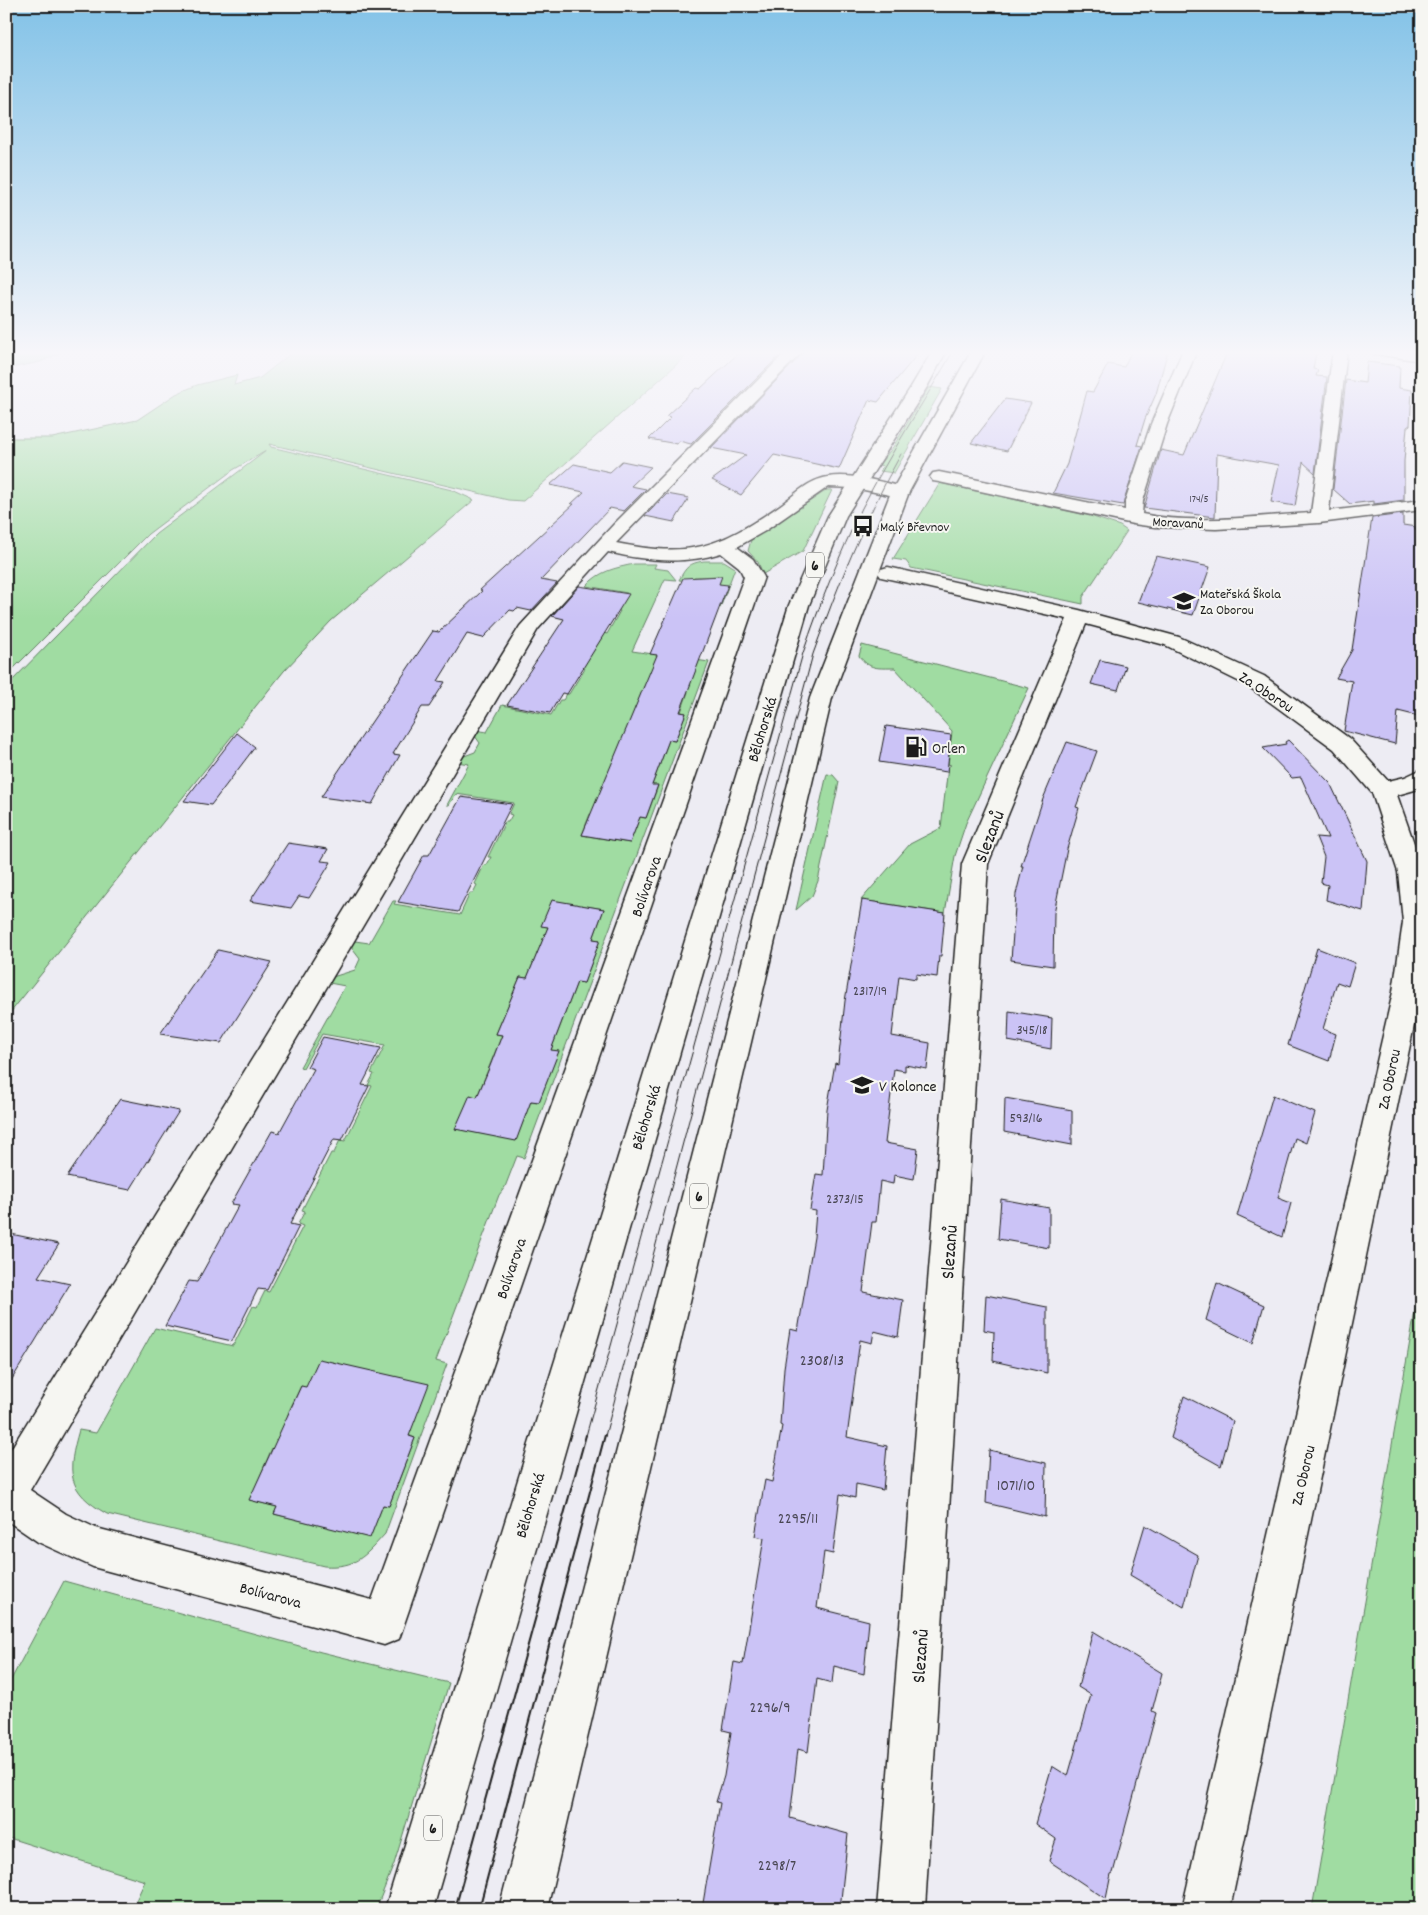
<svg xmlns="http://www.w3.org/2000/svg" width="1428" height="1915" viewBox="0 0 1428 1915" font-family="Dekko,sans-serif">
  <rect width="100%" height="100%" fill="#edecf3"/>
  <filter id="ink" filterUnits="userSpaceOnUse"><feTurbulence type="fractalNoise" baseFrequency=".02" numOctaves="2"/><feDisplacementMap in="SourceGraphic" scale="10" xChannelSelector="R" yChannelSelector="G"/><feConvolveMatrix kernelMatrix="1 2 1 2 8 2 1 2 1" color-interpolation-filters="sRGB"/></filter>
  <g filter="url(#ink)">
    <g fill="#a0dca2" stroke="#5e7c5f" fill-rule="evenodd">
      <polygon points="6,350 67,350 40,362 6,369"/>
      <polygon points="295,350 693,350 523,501 508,500 269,444 271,447 452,490 474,500 331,621 284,671 6,1018 6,687 156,534 266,451 233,470 148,534 6,676 6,438 52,438 137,420 176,394 197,385 237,375 234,385 260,378"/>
      <polygon points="929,387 942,389 894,473 880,471 883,466 879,465 893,447"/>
      <polygon points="940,483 1090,516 1120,526 1127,531 1083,597 1083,604 911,568 906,561 893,559"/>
      <polygon points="827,490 832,490 803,551 763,574 758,562 748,551 751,540"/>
      <path d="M704 561H724L735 568 720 608 728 586 719 584 722 576 694 577 692 581 679 580C686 567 689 563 704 561Z"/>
      <path d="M634 564H656L654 568 668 570 676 580 665 579 632 651 709 662 524 1158 517 1156 505 1187 499 1195 436 1361 447 1364 385 1534C364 1557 356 1568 324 1566L107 1514C66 1491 67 1472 79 1430L96 1433 155 1328 233 1346 253 1306 257 1307 265 1291 269 1292 303 1226 298 1224 305 1211 302 1210 331 1153H334L340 1140 345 1141 372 1086 368 1085 374 1074 371 1073 385 1045 322 1034 303 1068 300 1067 345 986 324 982 326 979 355 970 360 959 347 942 348 940 369 943 393 901H396L394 904 460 915 470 893H473L477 885 475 884 484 865H487L491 857H488L505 822H508L512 815 509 814 514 803 456 794 449 805H447L469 764 451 761 475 752 480 743 470 729 487 732 502 705 551 715 560 700H563L567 694H569L585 668 583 667 604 633 607 634 620 611 618 610 627 593 586 586C599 571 615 568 634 564ZM644 686 688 692 681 712 686 713 675 741 669 740 652 785 658 786 646 818 640 817 630 843 582 835 590 814H596ZM552 901 604 909 593 939 600 940 584 983 577 982 551 1050 558 1052 539 1102 531 1101 516 1140 456 1129 470 1096 477 1097 502 1035 496 1034 520 977 527 978 548 927 542 926ZM301 1386 415 1438 389 1506 383 1505 370 1537 274 1514 277 1507 250 1500 272 1448 279 1449 289 1411Z"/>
      <path d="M862 645 1029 688 966 823 955 856 945 913 861 900 910 844 941 828 948 767 951 765 948 764 952 731 895 668C878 668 870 670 859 656Z"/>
      <polygon points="827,774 833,775 839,782 818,881 812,896 796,910"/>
      <polygon points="1422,1271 1422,1909 1312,1909"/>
      <polygon points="64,1581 321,1652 449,1683 394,1864 376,1909 132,1909 145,1881 6,1837 6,1689"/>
    </g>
    <g fill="#cbc3f6" stroke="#1c1c1c">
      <polygon points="742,350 785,350 691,444 679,441 677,444 649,439 671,417 666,416 696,388 700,389"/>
      <polygon points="806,350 921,350 878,402 869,400 839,469 774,455 741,495 712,480 746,455 711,448"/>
      <polygon points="1132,350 1168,350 1156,394 1145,419 1137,445 1142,446 1123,505 1053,493 1067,464 1087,391 1093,392 1108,364 1124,367"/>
      <polygon points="1228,350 1301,350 1316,353 1313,369 1318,370 1316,376 1327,377 1315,473 1303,462 1295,506 1271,502 1279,465 1217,454 1215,517 1144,508 1161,450 1184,455"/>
      <polygon points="1367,362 1400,366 1399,388 1412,390 1410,425 1407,427 1404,461 1404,500 1374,504 1374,501 1350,504 1333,489 1346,380 1365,383"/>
      <polygon points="1005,399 1031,403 1007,451 971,443"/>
      <polygon points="622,461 651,467 631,486 646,489 624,511 610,508 541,580 557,583 531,611 517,608 514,611 510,610 483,638 467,634 438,681 445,682 429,707 422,707 393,754 400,755 372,804 321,797 433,631 439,632 482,591 480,590 574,504 571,504 584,492 550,485 574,464 610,472"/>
      <polygon points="667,494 689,498 674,522 645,516"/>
      <polygon points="1403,514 1403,525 1416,527 1415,530 1422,532 1422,686 1418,716 1398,711 1395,744 1344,731 1352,681 1336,678 1352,650 1372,518"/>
      <polygon points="1156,556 1210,567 1193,615 1138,602"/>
      <polygon points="722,576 719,584 728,585 680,712 686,713 675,741 669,740 652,785 658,785 646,818 640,817 630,843 582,835 657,655 650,654 683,578"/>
      <polygon points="579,586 629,594 567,694 562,693 550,713 507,705 564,619 552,616"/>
      <polygon points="1100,660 1126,666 1118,690 1091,684"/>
      <polygon points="886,726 951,735 947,772 879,762"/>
      <polygon points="237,733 255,747 211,805 184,801"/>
      <polygon points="1288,740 1330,783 1367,861 1363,911 1326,900 1328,885 1321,883 1324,857 1316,837 1328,838 1301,777 1292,778 1263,748 1286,744 1285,742"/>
      <polygon points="1067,742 1097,751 1076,807 1079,808 1067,849 1054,913 1053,966 1011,960 1016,894 1023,866 1021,866 1043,799"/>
      <polygon points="461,797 512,804 458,912 398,902 424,855 429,855"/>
      <polygon points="288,843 328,849 321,861 331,862 309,898 299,896 291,908 250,901"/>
      <polygon points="552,900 604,909 593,939 600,940 584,983 577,982 551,1050 559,1051 539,1102 531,1101 516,1141 455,1129 470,1095 477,1097 490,1066 502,1035 496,1034 520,977 527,978 548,927 541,926"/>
      <polygon points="862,900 945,913 941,956 939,956 937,977 916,974 916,979 899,976 892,1036 930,1043 927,1069 905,1065 905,1071 894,1069 885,1143 918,1149 914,1179 894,1175 893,1184 880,1181 876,1222 872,1222 863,1292 903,1300 898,1337 874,1331 872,1343 860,1340 847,1437 887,1446 883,1490 856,1484 855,1498 840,1494 833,1554 824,1552 817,1608 869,1621 864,1674 834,1666 832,1683 817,1679 808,1752 798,1749 790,1818 848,1834 840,1909 702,1909 720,1803 716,1802 724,1776 731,1732 723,1730 734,1662 743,1664 764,1538 755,1536 765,1480 772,1482 782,1426 780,1425 784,1368 790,1329 798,1331 814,1237 816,1211 810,1210 816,1174 823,1175 827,1110 835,1063 838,1064 845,1001"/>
      <polygon points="1317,948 1355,963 1348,986 1337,982 1323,1029 1336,1034 1329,1061 1288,1045"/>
      <polygon points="218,950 272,962 221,1043 160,1034"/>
      <polygon points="1009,1011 1052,1018 1051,1049 1008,1041"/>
      <polygon points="323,1037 381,1048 362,1085 369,1086 342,1140 334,1139 290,1224 299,1226 267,1290 258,1289 232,1341 165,1326 189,1281 197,1282 219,1242 239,1205 231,1204 272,1131 279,1133 297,1100 314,1069 307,1067"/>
      <polygon points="1273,1095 1315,1113 1306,1143 1295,1138 1278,1198 1291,1203 1282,1237 1237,1216"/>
      <polygon points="1005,1098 1072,1110 1072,1145 1004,1132"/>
      <polygon points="120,1099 179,1111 130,1190 67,1177"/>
      <polygon points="1001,1199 1049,1208 1049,1248 998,1239"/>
      <polygon points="6,1233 59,1244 38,1277 70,1284 6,1389"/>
      <polygon points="1217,1283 1264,1305 1253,1343 1206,1320"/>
      <polygon points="986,1295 1047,1307 1047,1373 993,1361 994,1332 984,1330"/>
      <polygon points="319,1359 429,1384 409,1436 415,1438 389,1506 383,1505 370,1538 274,1514 277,1507 249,1500 301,1386 306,1387"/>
      <polygon points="1184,1396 1233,1421 1221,1466 1171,1438"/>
      <polygon points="989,1450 1046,1463 1045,1517 986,1503"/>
      <polygon points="1145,1525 1198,1555 1184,1607 1130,1575"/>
      <polygon points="1093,1631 1162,1673 1152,1711 1156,1713 1113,1873 1111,1874 1106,1899 1049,1861 1056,1839 1035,1824 1052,1766 1068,1776 1091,1695 1078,1687"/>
    </g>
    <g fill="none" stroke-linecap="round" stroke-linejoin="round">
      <g stroke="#1c1c1c" stroke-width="3">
        <g id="minor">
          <path d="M788 350H804L616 543C691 558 718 548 779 506 795 495 808 480 828 477 852 473 883 482 906 488L909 492 906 496 900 497 854 488 828 487 765 531 737 547 753 559 764 577 399 1639 384 1645 93 1567 38 1542 6 1520V1457L520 626 614 524ZM608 552C646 561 683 565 721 553L739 567 744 577 372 1600 96 1528 66 1514 30 1490 538 629Z"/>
          <path d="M1183 350H1197L1167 424 1143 501 1142 514C1195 525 1257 516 1311 513L1333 350H1347L1329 511 1422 500V510L1319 523 1216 529 1155 527 1133 524 939 482 933 481 930 477 933 473 939 472 1125 510V501L1151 424Z"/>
          <polygon points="1368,350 1407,350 1422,353 1422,361 1375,354"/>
          <polygon points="888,567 1079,610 1179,637 1264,676 1350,739 1388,781 1405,777 1422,769 1422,788 1397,795 1422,866 1421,992 1230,1909 1182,1909 1393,992 1403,922 1398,872 1372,793 1334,749 1248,686 1165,645 1086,624 988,864 925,1909 877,1909 962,864 1067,619 881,577 878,573 881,569"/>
        </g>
      </g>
      <g stroke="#1c1c1c" stroke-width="3">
        <g id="major">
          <polygon points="933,350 947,350 927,387 846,516 809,605 433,1909 385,1909 789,605 828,516 911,387"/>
          <polygon points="972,350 986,350 909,492 832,698 547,1909 499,1909 810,698 891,492"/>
        </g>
      </g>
      <use href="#minor" fill="#f6f6f2" fill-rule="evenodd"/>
      <use href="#major" fill="#f6f6f2" fill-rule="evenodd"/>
      <g stroke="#1c1c1c" stroke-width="1">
        <path d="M586 1436 803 653C820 604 839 555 862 508 890 454 923 403 954 350"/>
        <path d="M605 1436 813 654C838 585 865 518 901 454"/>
      </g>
      <g stroke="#1c1c1c" stroke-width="2">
        <polyline points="455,1909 586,1435"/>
        <polyline points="479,1909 605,1435"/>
      </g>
    </g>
  </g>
  <linearGradient id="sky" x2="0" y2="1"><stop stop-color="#82c2e7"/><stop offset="0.57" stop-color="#f7f6fa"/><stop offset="1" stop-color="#f7f6fa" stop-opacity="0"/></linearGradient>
  <rect width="1428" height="619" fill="url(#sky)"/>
  <defs>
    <g id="bus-bare" transform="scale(1.725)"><path d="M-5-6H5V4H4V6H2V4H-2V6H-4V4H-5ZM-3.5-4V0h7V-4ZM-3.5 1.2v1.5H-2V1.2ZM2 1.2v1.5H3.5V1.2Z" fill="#1c1c1c" stroke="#f6f6f2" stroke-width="2.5" paint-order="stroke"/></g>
    <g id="school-bare" transform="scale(1.725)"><path d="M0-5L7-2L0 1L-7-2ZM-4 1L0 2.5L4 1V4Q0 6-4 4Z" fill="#1c1c1c" stroke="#f6f6f2" stroke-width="2.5" paint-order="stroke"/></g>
    <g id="fuel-bare" transform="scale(1.725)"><path d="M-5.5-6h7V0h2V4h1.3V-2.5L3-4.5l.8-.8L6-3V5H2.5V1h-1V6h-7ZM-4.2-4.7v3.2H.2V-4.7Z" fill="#1c1c1c" stroke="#f6f6f2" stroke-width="2.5" paint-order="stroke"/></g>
  </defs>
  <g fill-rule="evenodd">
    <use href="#bus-bare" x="863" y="526"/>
    <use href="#school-bare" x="1184" y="601"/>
    <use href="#fuel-bare" x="916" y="747"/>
    <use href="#school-bare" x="862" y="1085"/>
  </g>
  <g text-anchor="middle" stroke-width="4" stroke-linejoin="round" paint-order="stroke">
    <g font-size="11" fill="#484652">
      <text x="1199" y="502">174/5</text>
    </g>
    <g font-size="14" fill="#1c1c1c" stroke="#f6f6f2">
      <text transform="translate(1178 522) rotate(3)" y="5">Moravanů</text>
    </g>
    <g font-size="14" fill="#1c1c1c" stroke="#f6f6f2" text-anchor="start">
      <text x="880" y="531">Malý Břevnov</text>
      <text x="1200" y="598">Mateřská Škola<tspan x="1200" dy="16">Za Oborou</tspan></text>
    </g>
    <g font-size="14" fill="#484652">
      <text x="870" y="995">2317/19</text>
      <text x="1032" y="1034">345/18</text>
      <text x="1026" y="1122">593/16</text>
      <text x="845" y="1203">2373/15</text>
    </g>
    <g fill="#f6f6f2" stroke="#5d5d5c" stroke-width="1">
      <rect x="806" y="552.5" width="18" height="25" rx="4"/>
      <rect x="690" y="1183.5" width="18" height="25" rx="4"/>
      <rect x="424" y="1815.5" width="18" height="25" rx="4"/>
    </g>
    <g font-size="15" font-weight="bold" fill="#1c1c1c">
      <text x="815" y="570">6</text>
      <text x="699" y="1201">6</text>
      <text x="433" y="1833">6</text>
    </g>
    <g font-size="16" fill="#1c1c1c" stroke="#f6f6f2">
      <text transform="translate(1267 691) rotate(33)" y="6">Za Oborou</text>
      <text transform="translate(761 729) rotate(-73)" y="6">Bělohorská</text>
      <text transform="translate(645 886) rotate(-71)" y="6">Bolívarova</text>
      <text transform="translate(1388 1079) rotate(-78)" y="6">Za Oborou</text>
      <text transform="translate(645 1117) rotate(-73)" y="6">Bělohorská</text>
      <text transform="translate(510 1268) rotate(-71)" y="6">Bolívarova</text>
      <text transform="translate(1302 1475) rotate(-77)" y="6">Za Oborou</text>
      <text transform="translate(529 1505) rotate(-73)" y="6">Bělohorská</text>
      <text transform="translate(271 1594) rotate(15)" y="6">Bolívarova</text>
    </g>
    <g font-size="16" fill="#1c1c1c" stroke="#f6f6f2" text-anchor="start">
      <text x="932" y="753">Orlen</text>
      <text x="879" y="1091">V Kolonce</text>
    </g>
    <g font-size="16" fill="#484652">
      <text x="822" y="1365">2308/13</text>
      <text x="1016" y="1490">1071/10</text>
      <text x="798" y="1523">2295/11</text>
      <text x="770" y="1712">2296/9</text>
      <text x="777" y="1870">2298/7</text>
    </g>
    <g font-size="19" fill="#1c1c1c" stroke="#f6f6f2">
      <text transform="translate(988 836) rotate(-69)" y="7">Slezanů</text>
      <text transform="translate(948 1252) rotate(-86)" y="7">Slezanů</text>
      <text transform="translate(919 1656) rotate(-86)" y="7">Slezanů</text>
    </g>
  </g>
  <rect width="1428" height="1915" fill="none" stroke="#f6f6f2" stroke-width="25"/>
  <rect x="12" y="12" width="1403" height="1890" fill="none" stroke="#1c1c1c" stroke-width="2" filter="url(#ink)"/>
</svg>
